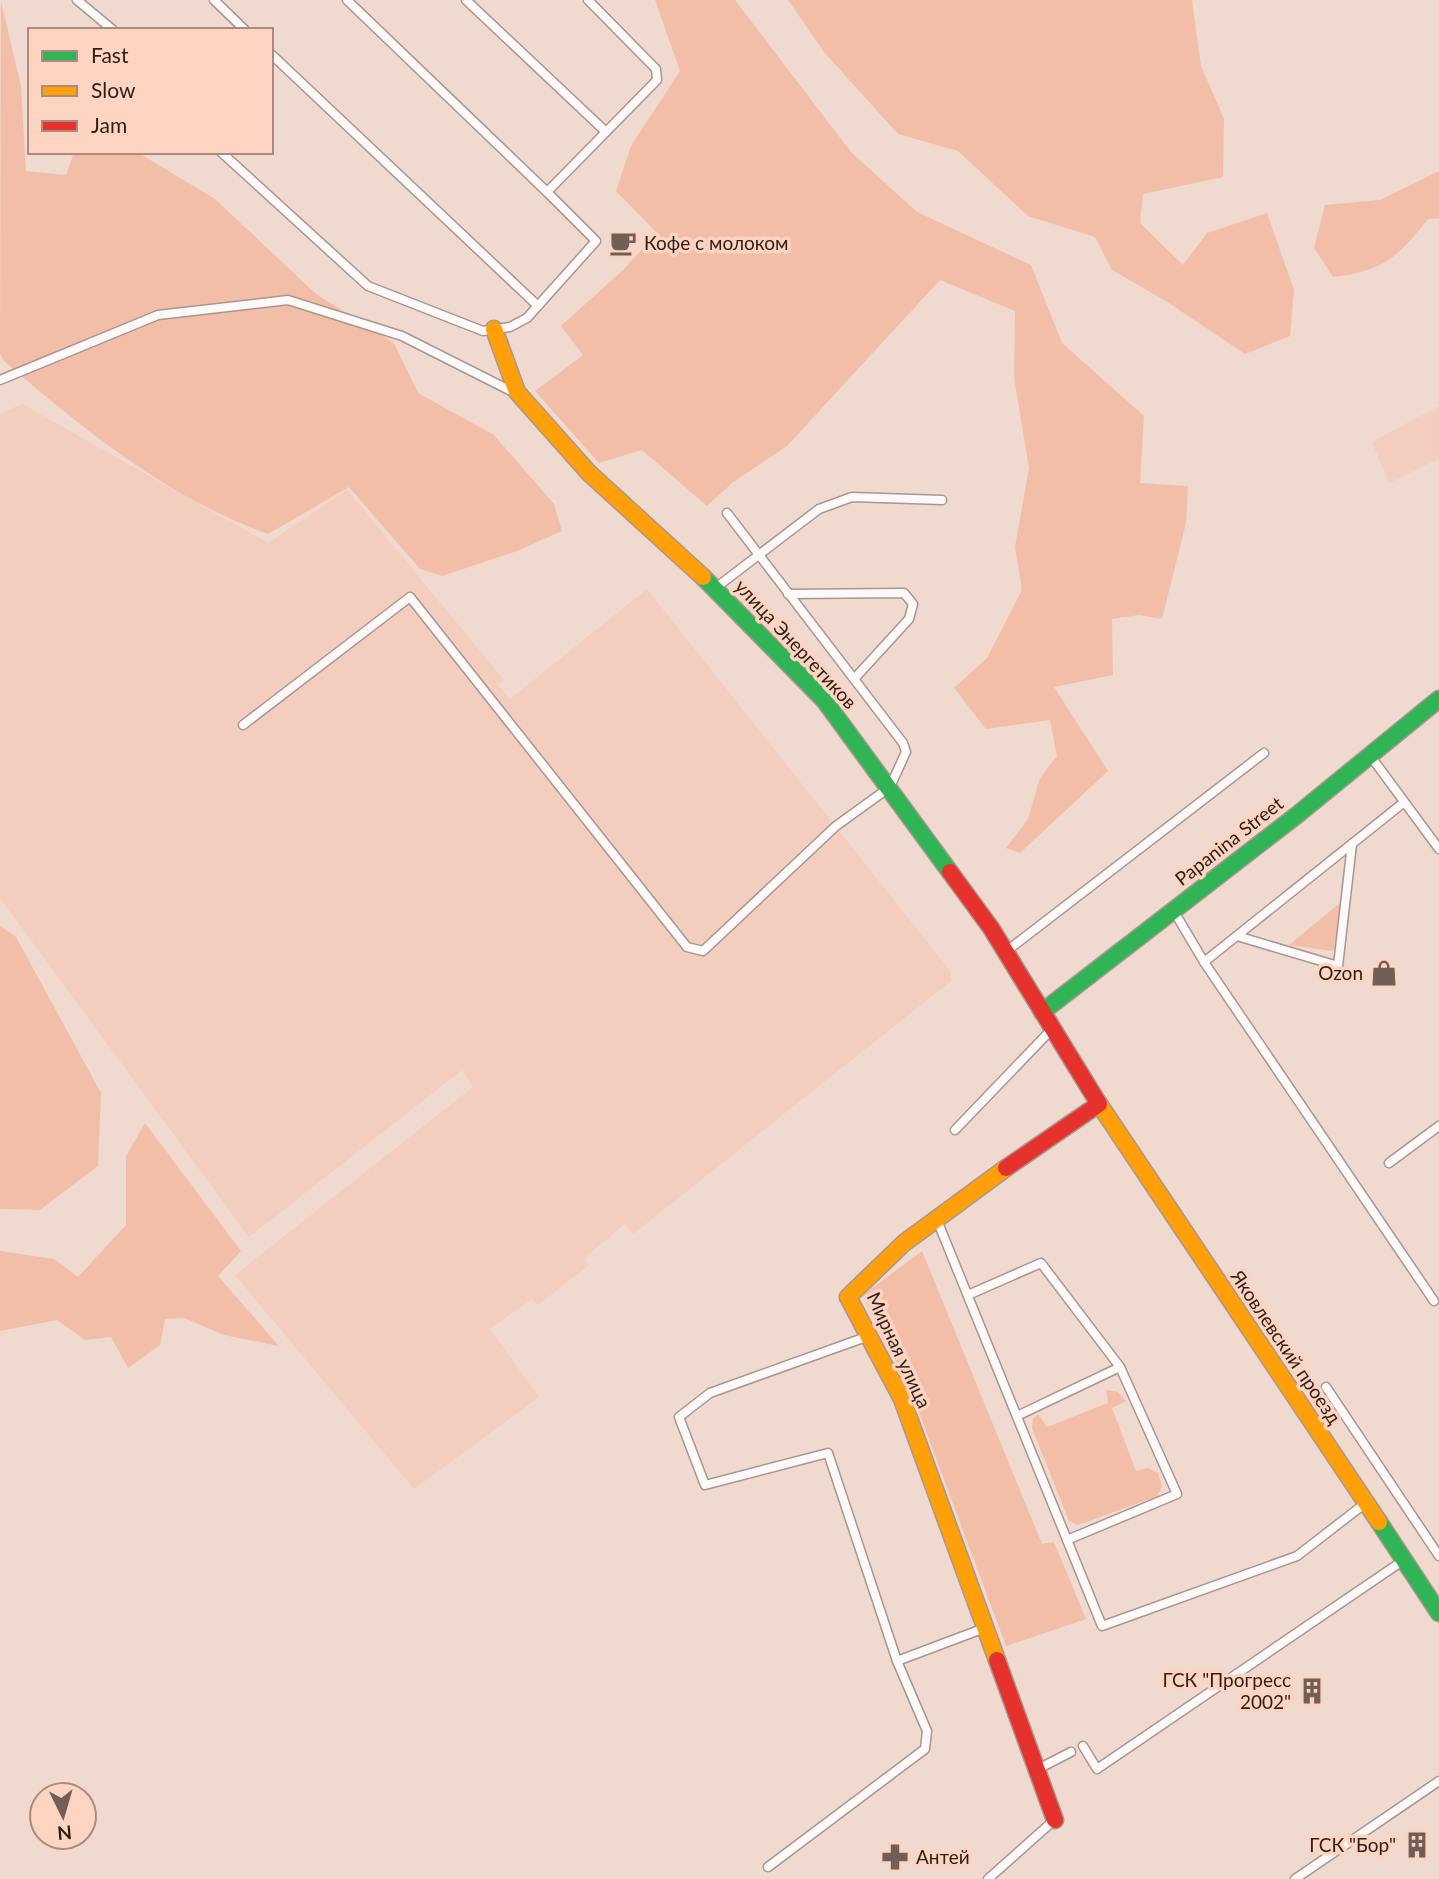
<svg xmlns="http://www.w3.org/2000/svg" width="1439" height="1879" viewBox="0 0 1439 1879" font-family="Lato,sans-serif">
  <rect width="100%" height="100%" fill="#f0d9cf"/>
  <g fill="#f3cdbe">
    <polygon points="22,404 268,543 347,490 504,680 498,685 510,699 647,589 951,972 951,981 633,1234 625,1224 584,1258 589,1265 538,1305 532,1299 490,1329 539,1397 414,1489 235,1275 473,1087 462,1070 249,1237 0,898 0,414"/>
    <polygon points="1439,406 1439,459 1389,483 1372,442"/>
  </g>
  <g fill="#f2bea8">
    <polygon points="655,0 735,0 851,152 917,212 1031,265 1062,343 1144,416 1140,483 1188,486 1186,523 1162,619 1139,615 1112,619 1113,675 1054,687 1108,771 1020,853 1006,848 1028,819 1040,778 1057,756 1050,720 986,729 954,688 987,658 1022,590 1015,547 1029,468 1014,377 1015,311 940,280 787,446 732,483 707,506 642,450 599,463 535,391 583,355 561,326 623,270 657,233 616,191 631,146 680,71"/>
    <polygon points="788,0 1192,0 1201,66 1224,119 1223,177 1143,194 1140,223 1183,265 1207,233 1267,213 1294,290 1290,336 1245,354 1169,303 1112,270 1095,237 1028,216 958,151 898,134 824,52"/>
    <path d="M1 2 21 86 26 171 66 175 74 152H137L215 199 316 294 394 343 418 393 494 435 554 504 562 531 517 551 442 576 420 569 349 487 268 534C168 498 84 430 4 361L0 354Z"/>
    <path d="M1439 171V218L1428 219C1397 258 1383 271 1333 277L1314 248 1325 205 1380 200Z"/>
    <polygon points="1345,899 1340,946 1331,951 1289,945"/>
    <polygon points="0,926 16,937 101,1093 98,1166 40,1210 0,1209"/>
    <polygon points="145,1123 241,1251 218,1276 279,1346 224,1335 184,1318 165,1319 160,1345 128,1368 111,1337 85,1340 57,1320 0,1331 0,1251 54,1259 78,1277 126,1225 126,1156"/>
    <polygon points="922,1251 1042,1544 1054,1542 1086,1619 1006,1646 913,1396 863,1295"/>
    <polygon points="1106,1390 1118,1392 1126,1401 1112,1408 1136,1471 1148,1468 1158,1473 1162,1486 1158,1496 1078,1525 1069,1521 1032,1428 1033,1419 1038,1414 1047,1427 1108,1403"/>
  </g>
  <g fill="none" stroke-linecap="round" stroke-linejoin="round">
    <g stroke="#a8968f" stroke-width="11">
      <g id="lane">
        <polyline points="77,0 113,30"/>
        <polyline points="214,0 245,30"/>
        <polyline points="347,0 547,192"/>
        <polyline points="466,0 606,132"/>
        <polyline points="271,54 538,306"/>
        <polyline points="221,152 368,286 483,331 510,327 527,318 596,241 547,192 657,80 656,69 588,0"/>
        <polyline points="0,380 158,315 288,300 402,336 511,391"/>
        <polyline points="718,586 819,509 852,497 942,500"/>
        <polyline points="788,594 904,593 913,604 909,619 855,678"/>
        <polyline points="243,725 410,597 687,947 703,951 836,826 890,787 906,752 903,743 727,513"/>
        <polyline points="1372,758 1439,849"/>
        <polyline points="1175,913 1204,962 1434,1301"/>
        <polyline points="1237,936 1338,966 1352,844"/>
        <polyline points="1008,950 1264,753"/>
        <polyline points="1204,962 1403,803"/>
        <polyline points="955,1130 1051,1030"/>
        <polyline points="1389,1163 1439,1126"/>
        <polyline points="937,1220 1102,1626 1297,1556 1363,1505"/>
        <polyline points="968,1295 1041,1263 1120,1367 1017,1416"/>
        <polyline points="866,1337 710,1393 679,1417 705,1485 828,1453 897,1661 982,1629"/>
        <polyline points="1326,1387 1439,1556"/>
        <polyline points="1067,1540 1177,1494 1120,1367"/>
        <polyline points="1083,1746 1097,1769 1401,1562"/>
        <polyline points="1038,1769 1071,1752"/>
        <polyline points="768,1867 925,1749 927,1731 897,1661"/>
        <polyline points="988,1879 1052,1822"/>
        <polyline points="1295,1879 1439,1781"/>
      </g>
    </g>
    <g stroke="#a8968f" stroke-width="19">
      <g id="fast">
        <polyline points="703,577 824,700 950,872"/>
        <polyline points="1042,1012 1297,815 1439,699"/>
        <polyline points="1379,1522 1439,1613"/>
      </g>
    </g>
    <g stroke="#a8968f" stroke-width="19">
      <g id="slow">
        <polyline points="494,329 517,392 589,473 703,577"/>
        <polyline points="1099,1104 1379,1522"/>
        <polyline points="997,1660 902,1399 848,1297 904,1243 1006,1168"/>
      </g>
    </g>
    <g stroke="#a8968f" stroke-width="19">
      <g id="jam">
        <polyline points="950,872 991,928 1099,1104 1006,1168"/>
        <polyline points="997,1660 1055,1820"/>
      </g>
    </g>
    <use href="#lane" stroke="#fdf9f8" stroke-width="8"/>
    <use href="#fast" stroke="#30b455" stroke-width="16"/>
    <use href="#slow" stroke="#ff9f0a" stroke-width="16"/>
    <use href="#jam" stroke="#e5322d" stroke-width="16"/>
  </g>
  <defs>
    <g id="cafe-bare" transform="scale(2.1)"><path d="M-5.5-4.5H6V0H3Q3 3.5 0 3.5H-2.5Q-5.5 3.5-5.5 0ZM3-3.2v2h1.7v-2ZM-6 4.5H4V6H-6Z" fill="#715f57" stroke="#fdd3c2" stroke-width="2.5" paint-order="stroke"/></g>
    <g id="shop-bare" transform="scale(2.1)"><path d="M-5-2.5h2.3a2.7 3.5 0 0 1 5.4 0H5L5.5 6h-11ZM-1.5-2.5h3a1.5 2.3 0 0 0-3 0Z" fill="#715f57" stroke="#fdd3c2" stroke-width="2.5" paint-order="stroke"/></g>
    <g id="building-bare" transform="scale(2.1)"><path d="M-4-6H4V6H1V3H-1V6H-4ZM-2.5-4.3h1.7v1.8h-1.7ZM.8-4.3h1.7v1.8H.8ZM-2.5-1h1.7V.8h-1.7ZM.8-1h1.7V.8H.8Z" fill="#715f57" stroke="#fdd3c2" stroke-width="2.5" paint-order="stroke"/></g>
    <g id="pharmacy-bare" transform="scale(2.1)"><path d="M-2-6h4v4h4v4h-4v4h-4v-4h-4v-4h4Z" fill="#715f57" stroke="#fdd3c2" stroke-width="2.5" paint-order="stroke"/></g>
  </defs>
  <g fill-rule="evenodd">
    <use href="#cafe-bare" x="623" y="243"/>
    <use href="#shop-bare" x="1384" y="973"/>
    <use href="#building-bare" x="1312" y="1691"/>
    <use href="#building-bare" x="1417" y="1845"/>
    <use href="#pharmacy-bare" x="895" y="1857"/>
  </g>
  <g text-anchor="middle" stroke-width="7" stroke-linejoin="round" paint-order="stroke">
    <g font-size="19" fill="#2d1e17" stroke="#fdd3c2" text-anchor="end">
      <text x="644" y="250" text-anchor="start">Кофе с молоком</text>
      <text x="1363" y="980">Ozon</text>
      <text x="1291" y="1687">ГСК "Прогресс<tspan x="1291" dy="22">2002"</tspan></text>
      <text x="1396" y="1852">ГСК "Бор"</text>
      <text x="916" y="1864" text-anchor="start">Антей</text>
    </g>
    <g font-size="19" fill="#2d1e17" stroke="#fdd3c2">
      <text transform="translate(796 644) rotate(47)" y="7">улица Энергетиков</text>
      <text transform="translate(1229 841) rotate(-38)" y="7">Papanina Street</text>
      <text transform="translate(1286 1347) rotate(56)" y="7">Яковлевский проезд</text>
      <text transform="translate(899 1350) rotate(65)" y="7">Мирная улица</text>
    </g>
  </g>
  <rect x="28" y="28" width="245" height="126" fill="#fdd3c2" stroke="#aa8b7e" stroke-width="2"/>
  <rect x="42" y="51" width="35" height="10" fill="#30b455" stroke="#aa8b7e" stroke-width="2"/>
  <text x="91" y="63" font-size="21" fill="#2d1e17">Fast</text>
  <rect x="42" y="86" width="35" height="10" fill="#ff9f0a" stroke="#aa8b7e" stroke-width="2"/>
  <text x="91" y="98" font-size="21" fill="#2d1e17">Slow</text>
  <rect x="42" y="121" width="35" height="10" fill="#e5322d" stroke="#aa8b7e" stroke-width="2"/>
  <text x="91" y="133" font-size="21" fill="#2d1e17">Jam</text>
  <g transform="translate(63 1816) rotate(175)"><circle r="33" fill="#fdd3c2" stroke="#aa8b7e" stroke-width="2"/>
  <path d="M0-5L12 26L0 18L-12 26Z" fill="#715f57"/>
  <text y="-10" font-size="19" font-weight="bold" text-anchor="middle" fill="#2d1e17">N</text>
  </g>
</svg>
